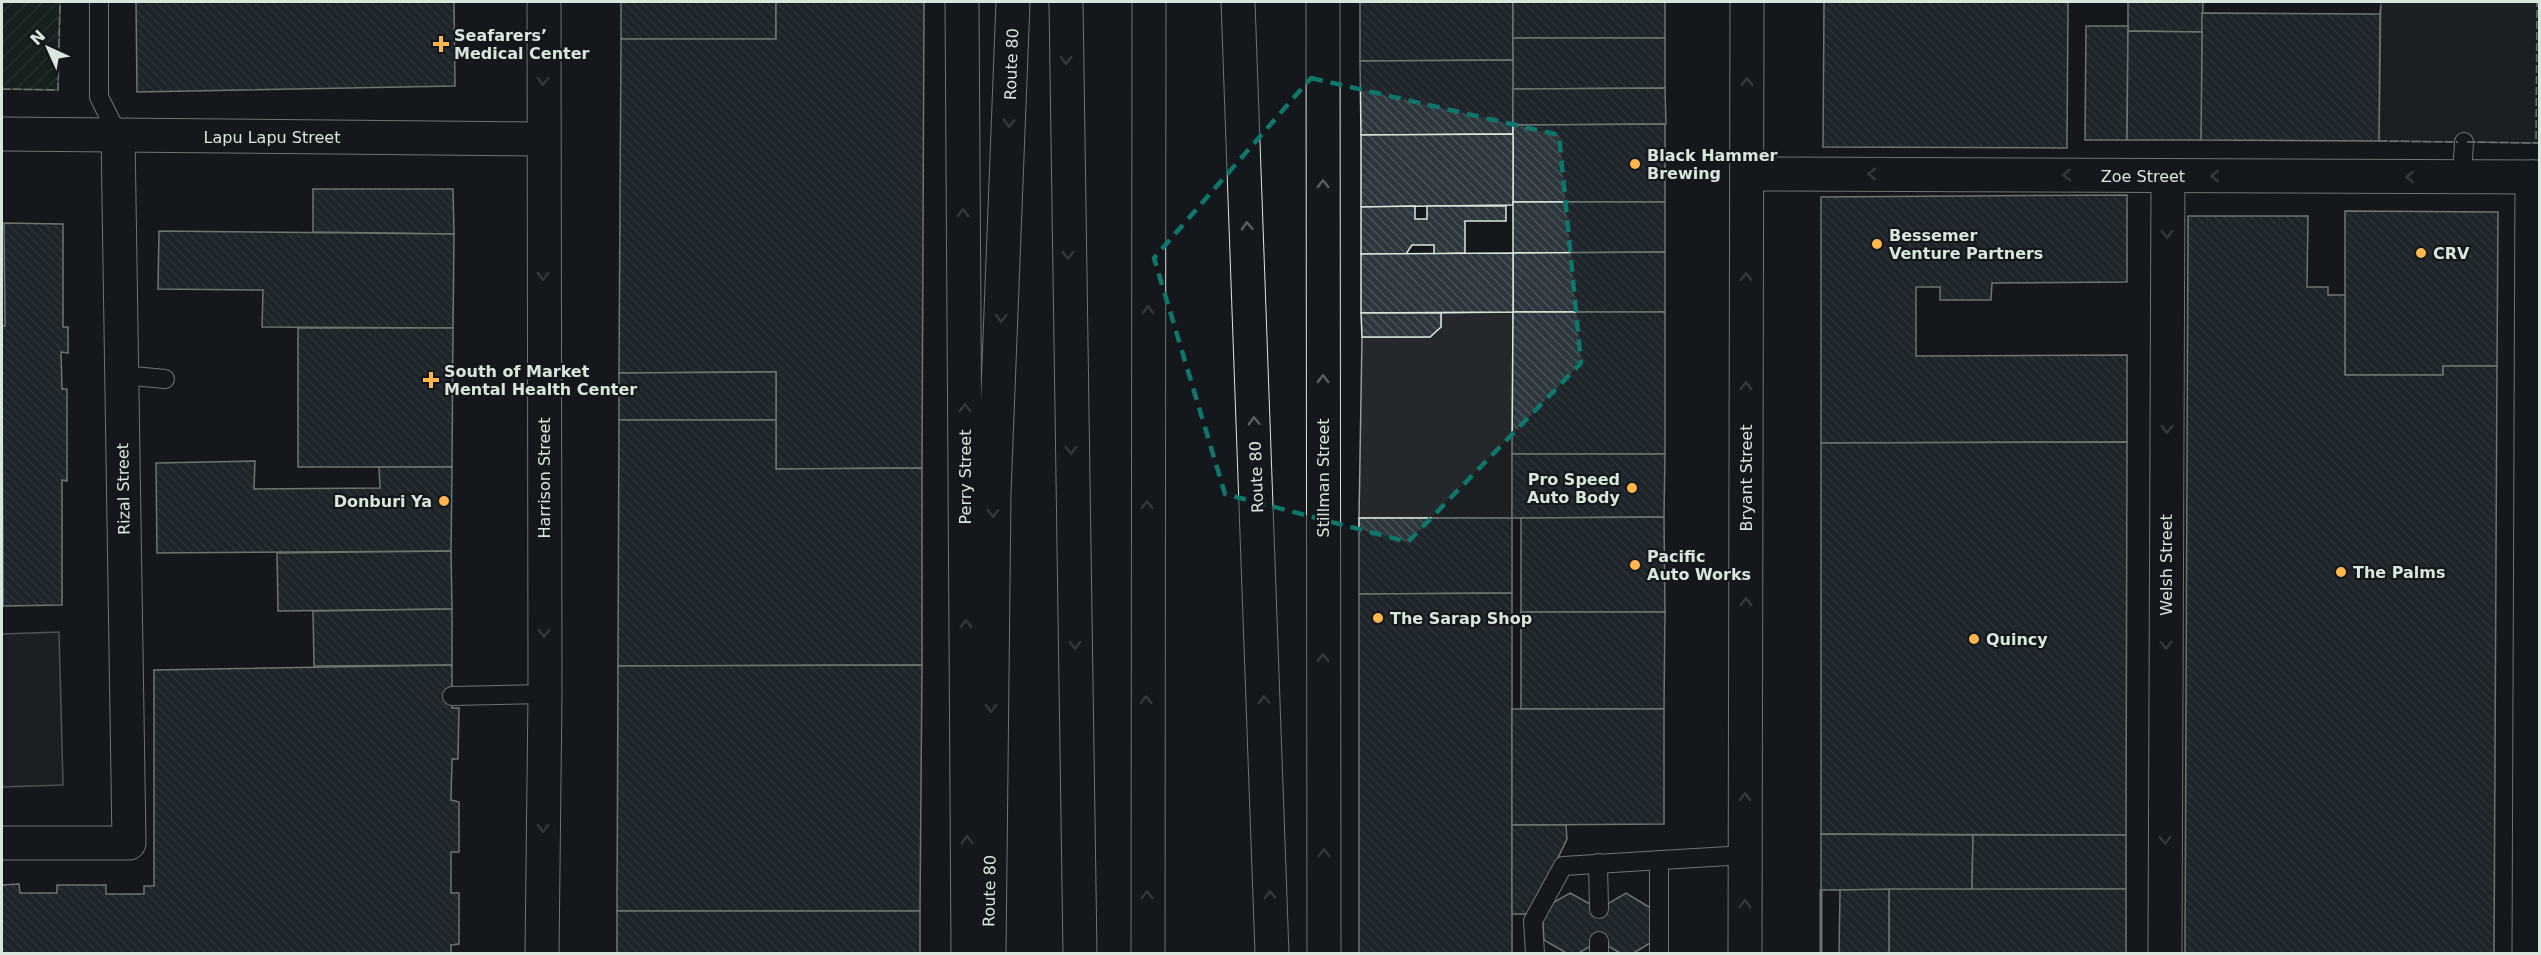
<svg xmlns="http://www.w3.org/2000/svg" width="2541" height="955" viewBox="0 0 2541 955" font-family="'DejaVu Sans',sans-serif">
  <defs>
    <pattern id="garden-furrows" width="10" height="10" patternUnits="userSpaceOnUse" patternTransform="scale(1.5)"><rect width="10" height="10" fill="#1a2d24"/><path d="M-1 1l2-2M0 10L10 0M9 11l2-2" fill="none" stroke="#3b4b43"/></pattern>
    <pattern id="building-back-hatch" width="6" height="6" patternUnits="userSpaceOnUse" patternTransform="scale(1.5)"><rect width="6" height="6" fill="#2c363c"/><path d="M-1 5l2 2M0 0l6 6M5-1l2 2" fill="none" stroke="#4a5358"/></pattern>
  </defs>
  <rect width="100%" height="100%" fill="#14181c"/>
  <polygon fill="url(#garden-furrows)" stroke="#939e99" stroke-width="1.5" points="2,2 60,2 58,90 2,89"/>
  <g fill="#24282b" stroke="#939e99" stroke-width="1.5">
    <polygon points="2381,2 2539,2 2539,143 2379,141"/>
    <polygon points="1513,312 1512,518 1359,518 1362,337 1430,337 1441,327 1441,313"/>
    <polygon points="59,632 63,785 2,787 2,634"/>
  </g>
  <g fill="url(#building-back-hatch)" stroke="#d8e6dc" stroke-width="1.5">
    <polygon points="136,2 454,2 455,86 137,92"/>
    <rect x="621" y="2" width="155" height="37"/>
    <polygon points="776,2 924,2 922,468 776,469 776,372 619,373 621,39 776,39"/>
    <polygon points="1360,2 1513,2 1513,60 1360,61"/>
    <rect x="1513" y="2" width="152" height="36"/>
    <polygon points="1824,2 2068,2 2067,148 1823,147"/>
    <polygon points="2128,2 2203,2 2202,32 2128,31"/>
    <polygon points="2202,13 2380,14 2379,141 2201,140"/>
    <polygon points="2086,26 2128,26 2127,140 2085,140"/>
    <polygon points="2128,31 2202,32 2201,140 2127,140"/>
    <polygon points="1513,38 1665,38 1665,88 1513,89"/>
    <polygon points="1513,60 1513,134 1361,135 1360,61"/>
    <polygon points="1665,88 1666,124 1513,125 1513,89"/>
    <polygon points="1665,124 1665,202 1513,202 1513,125"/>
    <polygon points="1513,134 1513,205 1361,207 1361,135"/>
    <polygon points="313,189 453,189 454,234 313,232"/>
    <polygon points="2127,195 2127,282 1992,283 1991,300 1940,300 1940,287 1916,287 1916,356 2127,355 2127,442 1821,443 1821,197"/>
    <polygon points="1513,202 1665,202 1665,252 1513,253"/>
    <polygon points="1415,206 1415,219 1427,219 1427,206 1506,206 1506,221 1465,221 1465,253 1434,254 1434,245 1412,245 1406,254 1361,254 1361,207"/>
    <polygon points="2345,211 2498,212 2497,366 2443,366 2443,375 2345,375"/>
    <polygon points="2188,216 2308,216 2307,287 2328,287 2328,295 2345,295 2345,375 2443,375 2443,366 2497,366 2494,954 2185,954"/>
    <polygon points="4,223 63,224 63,327 68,327 68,353 61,352 62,389 67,389 67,481 62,480 62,605 3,606 2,326 5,326"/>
    <polygon points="159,231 454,234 453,328 262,327 263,290 158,289"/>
    <polygon points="1665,252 1665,312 1513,312 1513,253"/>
    <polygon points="1513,253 1513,312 1361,313 1361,254"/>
    <polygon points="1513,312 1665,312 1665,454 1512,454"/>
    <polygon points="1361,313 1441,313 1441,327 1430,337 1362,337"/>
    <polygon points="298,328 453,328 452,467 298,467"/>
    <polygon points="776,372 776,420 619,420 619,373"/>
    <polygon points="619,420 776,420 776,469 922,468 922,665 618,666"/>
    <polygon points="2127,442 2126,835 1821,834 1821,443"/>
    <polygon points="1512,454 1665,454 1664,517 1512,518"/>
    <polygon points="255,461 254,489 380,488 379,467 452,467 451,551 157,553 156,463"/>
    <polygon points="1664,517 1665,612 1521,612 1521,518"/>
    <polygon points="1359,518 1512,518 1512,593 1359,594"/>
    <polygon points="451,551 452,609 278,611 277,553"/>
    <polygon points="1512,593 1512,954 1359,954 1359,594"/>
    <polygon points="452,609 452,665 314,666 313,611"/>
    <polygon points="1521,612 1665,612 1664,709 1521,709"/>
    <polygon points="452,665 452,708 459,708 458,759 452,759 451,800 459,802 459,852 451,852 451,893 459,893 459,944 451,945 451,954 2,954 2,885 19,884 20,893 57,893 57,885 106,885 106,894 144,894 144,886 154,886 154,670"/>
    <polygon points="922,665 920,911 617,911 618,666"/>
    <polygon points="1512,709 1664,709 1664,824 1512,825"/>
    <polygon points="1512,825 1566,825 1567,839 1531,914 1512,914"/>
    <polygon points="1821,834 1973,835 1972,890 1821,890"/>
    <polygon points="1973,835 2126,835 2126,889 1972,890"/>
    <rect x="1889" y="889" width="237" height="65"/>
    <polygon points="1889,889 1889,954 1839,954 1840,890"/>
    <polygon points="1570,893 1599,909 1626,893 1654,910 1655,940 1632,954 1622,954 1599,941 1577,954 1568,954 1544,940 1542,909"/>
    <rect x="617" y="911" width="303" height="43"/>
  </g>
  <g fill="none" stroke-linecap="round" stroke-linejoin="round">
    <g stroke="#d8e6dc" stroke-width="20">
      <g id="service">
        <polyline points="99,2 99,97 118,135"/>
        <polyline points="2462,177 2464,142"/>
        <polyline points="122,375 165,379"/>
        <polyline points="452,696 545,694"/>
        <polyline points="1598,863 1599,909"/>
        <polyline points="1599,941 1599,954"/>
        <polyline points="1535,954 1533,921 1563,866 1745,855"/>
        <polyline points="1659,954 1659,860"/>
      </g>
    </g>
    <g stroke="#d8e6dc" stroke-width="35">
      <g id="minor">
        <polyline points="962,2 968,954"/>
        <polyline points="1323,2 1324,954"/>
        <polyline points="2,134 543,139"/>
        <polyline points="1747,174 2540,177"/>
        <polyline points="2,843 129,843 118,135"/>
        <polyline points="2165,954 2168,176"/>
        <polyline points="2529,954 2532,177"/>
      </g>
    </g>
    <g stroke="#d8e6dc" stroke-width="35">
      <g id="secondary">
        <polyline points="542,954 545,694 544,2"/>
        <polyline points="1745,954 1747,2"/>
      </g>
    </g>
    <g stroke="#d8e6dc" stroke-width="35">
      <g id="motorway">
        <polyline points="1066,2 1080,954"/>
        <polyline points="1238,2 1272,954"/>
        <polyline points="989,954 994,493 1013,2"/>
        <polyline points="1148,954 1149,2"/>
      </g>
    </g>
    <use href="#service" stroke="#14181c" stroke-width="18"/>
    <use href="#minor" stroke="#14181c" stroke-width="33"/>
    <use href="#secondary" stroke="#14181c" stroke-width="33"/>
    <use href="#motorway" stroke="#14181c" stroke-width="33"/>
    <g stroke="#d8e6dc" stroke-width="1.5" stroke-dasharray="8 3" stroke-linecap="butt">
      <polyline points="2540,2 2537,2 2536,143 2540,143"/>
      <polyline points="2380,14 2381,2"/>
      <polyline points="2,89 58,90 60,2"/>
      <polyline points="2379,141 2458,142"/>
      <polyline points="2467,142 2536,143"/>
    </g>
    <polyline stroke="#d8e6dc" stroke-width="3" points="1821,954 1821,890"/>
  </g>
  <defs><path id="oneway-chevron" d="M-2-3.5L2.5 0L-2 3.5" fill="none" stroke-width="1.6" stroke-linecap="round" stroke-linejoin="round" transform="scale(1.5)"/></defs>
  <g stroke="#59605f">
    <use href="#oneway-chevron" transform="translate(1066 60) rotate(90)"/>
    <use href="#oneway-chevron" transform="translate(543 81) rotate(90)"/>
    <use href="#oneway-chevron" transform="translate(1747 82) rotate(-90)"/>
    <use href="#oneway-chevron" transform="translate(1009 123) rotate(92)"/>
    <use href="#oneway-chevron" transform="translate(1872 174) rotate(-180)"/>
    <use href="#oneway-chevron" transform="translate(2067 175) rotate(-180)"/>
    <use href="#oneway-chevron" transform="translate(2215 176) rotate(-180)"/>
    <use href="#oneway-chevron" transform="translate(2410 177) rotate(-180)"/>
    <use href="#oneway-chevron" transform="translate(1323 184) rotate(-90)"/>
    <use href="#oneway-chevron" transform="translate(963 213) rotate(-90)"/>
    <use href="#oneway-chevron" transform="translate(1247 226) rotate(-92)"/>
    <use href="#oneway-chevron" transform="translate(2167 234) rotate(90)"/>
    <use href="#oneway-chevron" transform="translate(1068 255) rotate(89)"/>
    <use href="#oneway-chevron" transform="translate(543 276) rotate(90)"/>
    <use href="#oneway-chevron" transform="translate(1746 277) rotate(-90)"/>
    <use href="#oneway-chevron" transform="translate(1148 310) rotate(-90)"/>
    <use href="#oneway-chevron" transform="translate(1001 318) rotate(92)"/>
    <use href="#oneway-chevron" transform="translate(1323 379) rotate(-90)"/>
    <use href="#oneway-chevron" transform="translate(1746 386) rotate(-90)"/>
    <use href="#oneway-chevron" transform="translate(965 408) rotate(-90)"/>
    <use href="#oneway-chevron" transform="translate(1254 421) rotate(-92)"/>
    <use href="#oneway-chevron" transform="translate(2167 429) rotate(90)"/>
    <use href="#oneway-chevron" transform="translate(1071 450) rotate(89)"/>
    <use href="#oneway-chevron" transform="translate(1147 505) rotate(-90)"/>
    <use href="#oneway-chevron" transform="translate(993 513) rotate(91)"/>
    <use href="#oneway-chevron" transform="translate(1746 602) rotate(-90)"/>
    <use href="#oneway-chevron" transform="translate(966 624) rotate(-90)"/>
    <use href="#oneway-chevron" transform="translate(544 633) rotate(90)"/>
    <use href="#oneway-chevron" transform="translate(1075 645) rotate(89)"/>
    <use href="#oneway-chevron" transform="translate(2166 645) rotate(90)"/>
    <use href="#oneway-chevron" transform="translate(1323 658) rotate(-90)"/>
    <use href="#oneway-chevron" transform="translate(1146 700) rotate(-90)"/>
    <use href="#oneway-chevron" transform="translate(1264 700) rotate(-92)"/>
    <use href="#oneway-chevron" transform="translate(991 708) rotate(91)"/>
    <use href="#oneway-chevron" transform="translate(1745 797) rotate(-90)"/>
    <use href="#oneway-chevron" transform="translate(543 828) rotate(91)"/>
    <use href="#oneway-chevron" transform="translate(967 840) rotate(-90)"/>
    <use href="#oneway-chevron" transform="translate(2165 840) rotate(90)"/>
    <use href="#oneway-chevron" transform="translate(1324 853) rotate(-90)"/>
    <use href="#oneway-chevron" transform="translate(1147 895) rotate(-90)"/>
    <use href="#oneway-chevron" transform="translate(1270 895) rotate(-92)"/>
    <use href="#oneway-chevron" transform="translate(1745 904) rotate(-90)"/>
  </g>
  <path d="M0 0H2541V955H0ZM1311 78 1559 135 1581 363 1408 542 1225 494 1154 258Z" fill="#14181c" fill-opacity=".55" fill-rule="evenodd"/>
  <path fill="none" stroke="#0f766e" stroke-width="4.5" stroke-dasharray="12 8" stroke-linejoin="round" d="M1311 78 1559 135 1581 363 1408 542 1225 494 1154 258Z"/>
  <g fill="#ffb74d" stroke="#14181c" stroke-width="2">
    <path d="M438 35h6v6h6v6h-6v6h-6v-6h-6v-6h6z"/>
    <circle cx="1635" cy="164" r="6"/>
    <circle cx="1877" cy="244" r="6"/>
    <circle cx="2421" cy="253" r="6"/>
    <path d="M428 371h6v6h6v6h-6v6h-6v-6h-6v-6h6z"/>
    <circle cx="1632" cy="488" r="6"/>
    <circle cx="444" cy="501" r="6"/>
    <circle cx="1635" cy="565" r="6"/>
    <circle cx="2341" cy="572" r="6"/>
    <circle cx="1378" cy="618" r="6"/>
    <circle cx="1974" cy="639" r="6"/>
  </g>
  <g text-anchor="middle" stroke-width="4.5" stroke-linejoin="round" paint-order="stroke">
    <g font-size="16" font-weight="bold" fill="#d8e6dc" stroke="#14181c" text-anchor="start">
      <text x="454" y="41">Seafarers’<tspan x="454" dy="18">Medical Center</tspan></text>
      <text x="1647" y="161">Black Hammer<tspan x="1647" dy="18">Brewing</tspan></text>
      <text x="1889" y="241">Bessemer<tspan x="1889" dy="18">Venture Partners</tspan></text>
      <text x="2433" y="259">CRV</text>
      <text x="444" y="377">South of Market<tspan x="444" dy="18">Mental Health Center</tspan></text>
      <text x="1620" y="485" text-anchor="end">Pro Speed<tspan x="1620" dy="18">Auto Body</tspan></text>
      <text x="432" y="507" text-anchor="end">Donburi Ya</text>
      <text x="1647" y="562">Pacific<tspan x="1647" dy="18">Auto Works</tspan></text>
      <text x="2353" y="578">The Palms</text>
      <text x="1390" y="624">The Sarap Shop</text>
      <text x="1986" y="645">Quincy</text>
    </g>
    <g font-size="16" fill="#d8e6dc" stroke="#14181c">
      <text transform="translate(1011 64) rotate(-88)" y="6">Route 80</text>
      <text x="272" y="143">Lapu Lapu Street</text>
      <text x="2143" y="182">Zoe Street</text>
      <text transform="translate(965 477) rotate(-90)" y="6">Perry Street</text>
      <text transform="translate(1256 477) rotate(-92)" y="6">Route 80</text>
      <text transform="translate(544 478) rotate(-90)" y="6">Harrison Street</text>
      <text transform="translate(1323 478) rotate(-90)" y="6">Stillman Street</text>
      <text transform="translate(1746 478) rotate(-90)" y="6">Bryant Street</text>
      <text transform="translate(123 489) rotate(-91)" y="6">Rizal Street</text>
      <text transform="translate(2166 565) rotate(-90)" y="6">Welsh Street</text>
      <text transform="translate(989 891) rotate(-89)" y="6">Route 80</text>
    </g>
  </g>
  <rect width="2541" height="955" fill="none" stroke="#d8e6dc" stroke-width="6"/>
  <g transform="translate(48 48) rotate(315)" stroke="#14181c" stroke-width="4.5" paint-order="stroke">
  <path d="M0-4.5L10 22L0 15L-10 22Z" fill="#d8e6dc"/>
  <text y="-9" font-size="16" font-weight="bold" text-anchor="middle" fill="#d8e6dc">N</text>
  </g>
</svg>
